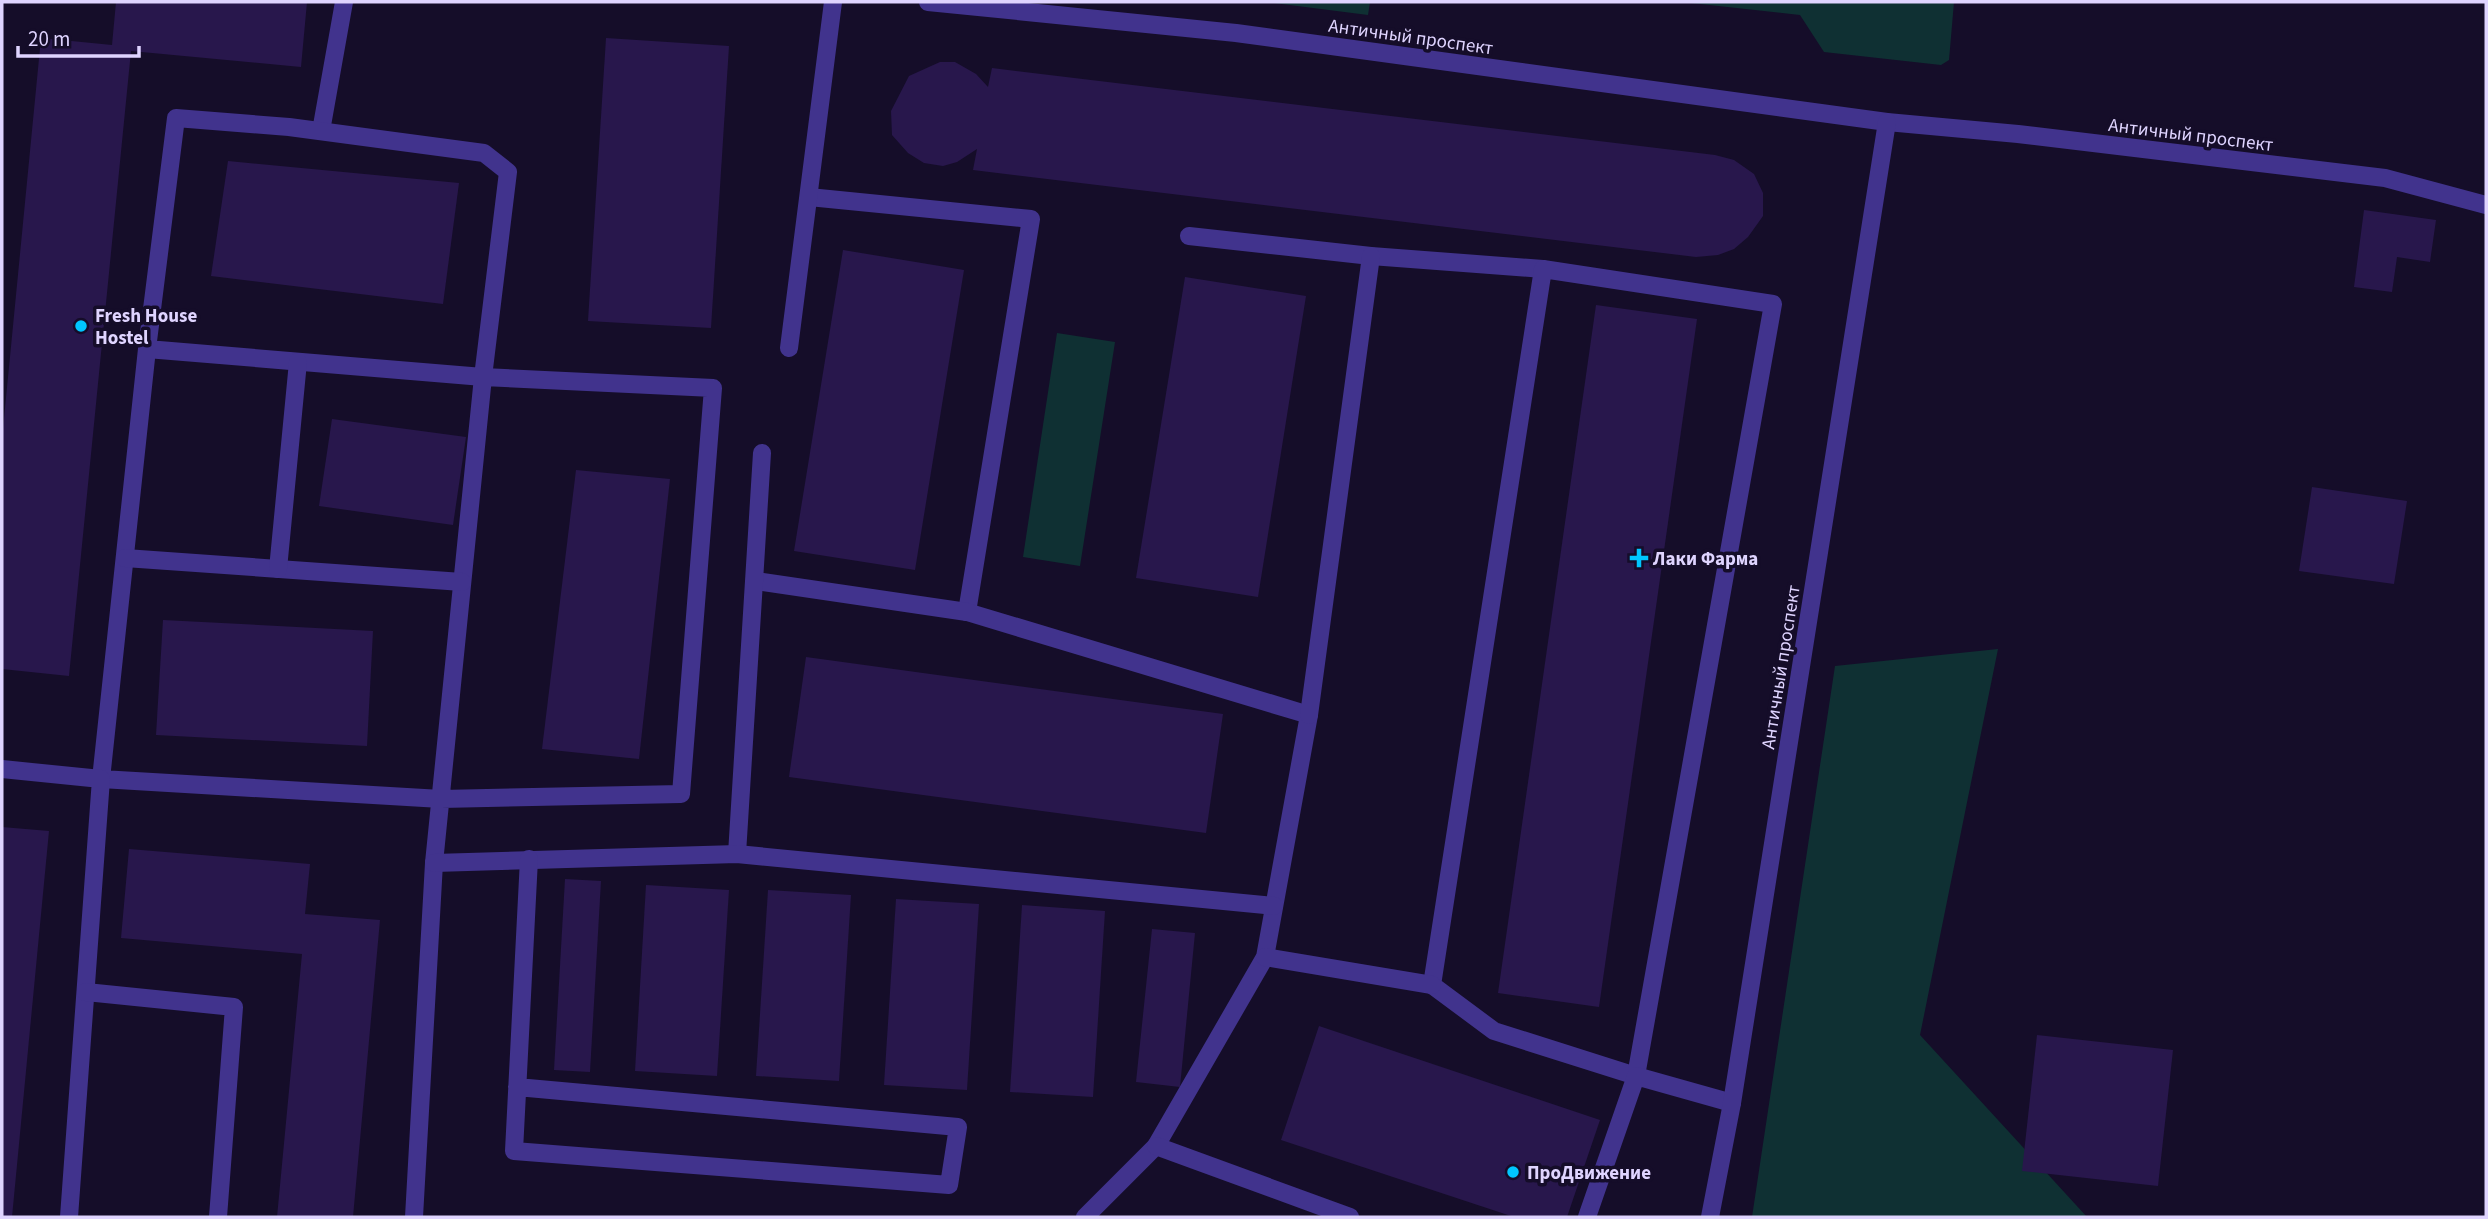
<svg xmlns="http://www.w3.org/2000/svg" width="2488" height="1219" viewBox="0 0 2488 1219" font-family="'Source Sans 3',sans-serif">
  <rect width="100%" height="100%" fill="#150d29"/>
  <g fill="#0f3033">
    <polygon points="1266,2 1370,2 1368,15"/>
    <polygon points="1682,2 1954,2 1949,60 1941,65 1824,52 1800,15"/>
    <polygon points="1057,333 1115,342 1080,566 1023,557"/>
    <polygon points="1998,649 1920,1035 2087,1217 1752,1217 1835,666"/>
  </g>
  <g fill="#28174c">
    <polygon points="116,2 307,2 301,67 131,51 69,676 2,669 2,439 41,38 112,45"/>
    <polygon points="606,38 729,46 711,328 588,321"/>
    <polygon points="940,62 955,62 976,74 988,87 992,68 1715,155 1734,160 1754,174 1763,193 1763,216 1748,237 1734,249 1718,255 1696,257 973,170 977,149 957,162 943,166 924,163 908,153 892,135 891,111 909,76"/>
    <polygon points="228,161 459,183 443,304 211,276"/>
    <polygon points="2364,210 2436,220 2430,262 2397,257 2392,292 2354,287"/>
    <polygon points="843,250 964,270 915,570 794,551"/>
    <polygon points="1185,277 1306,296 1258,597 1136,578"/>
    <polygon points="1596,305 1697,319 1599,1007 1498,993"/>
    <polygon points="332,419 466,437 453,525 319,506"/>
    <polygon points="576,470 670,479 639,759 542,749"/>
    <polygon points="2312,487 2407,501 2394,584 2299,571"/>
    <polygon points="163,620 373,631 367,746 156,735"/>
    <polygon points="806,657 1223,714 1206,833 789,777"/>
    <polygon points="2,827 49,831 12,1217 2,1217"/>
    <polygon points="129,849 310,864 305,914 380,920 353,1217 277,1217 302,954 121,938"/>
    <polygon points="565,879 601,881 590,1072 554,1070"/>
    <polygon points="646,885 729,890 717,1076 635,1071"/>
    <polygon points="768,890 851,895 839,1081 756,1076"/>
    <polygon points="896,899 979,904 967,1090 884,1085"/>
    <polygon points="1022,905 1105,911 1093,1097 1010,1092"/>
    <polygon points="1152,929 1195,933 1180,1087 1136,1082"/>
    <polygon points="1319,1026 1600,1120 1567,1217 1514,1217 1281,1140"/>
    <polygon points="2037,1035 2173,1050 2158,1186 2022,1171"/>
  </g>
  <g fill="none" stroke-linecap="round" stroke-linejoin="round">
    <g stroke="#41338d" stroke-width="18">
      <polyline points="928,2 1236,33 1887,122 2018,134 2385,178 2486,205"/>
      <polyline points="321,131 344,2"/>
      <polyline points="809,197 1031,219 967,612"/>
      <polyline points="1189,236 1371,256 1543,269"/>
      <polygon points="1543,269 1773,304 1636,1076 1494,1031 1432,985"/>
      <polyline points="789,348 833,2"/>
      <polyline points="147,349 483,377 713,388 681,794 441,799 101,779 147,349 176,118 289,127 484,153 508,172 483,377 434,863 414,1217"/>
      <polyline points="125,558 462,582"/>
      <polyline points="278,569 298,362"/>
      <polyline points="756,581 967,612 1309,715 1265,957 1156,1146 1085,1217"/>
      <polyline points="1309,715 1371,256"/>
      <polyline points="2,769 101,779 69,1217"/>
      <polyline points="737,854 762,453"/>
      <polyline points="434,863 737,854 1274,906"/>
      <polyline points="1265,957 1432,985"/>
      <polyline points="86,992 234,1007 218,1217"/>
      <polyline points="517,1087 958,1127 949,1185 514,1151 529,859"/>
      <polyline points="1156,1146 1350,1217"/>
      <polyline points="1587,1217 1636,1076 1732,1103"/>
      <polyline points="1710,1217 1732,1103 1887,122"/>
    </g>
  </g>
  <g fill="#00c6ff" stroke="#150d29" stroke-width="2.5">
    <circle cx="81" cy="326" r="7"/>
    <path d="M1635.5 547.5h7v7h7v7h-7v7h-7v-7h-7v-7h7z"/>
    <circle cx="1513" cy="1172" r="7"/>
  </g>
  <g text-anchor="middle" stroke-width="7" stroke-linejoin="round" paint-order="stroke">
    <g font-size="19" fill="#dfd4ff" stroke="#150d29">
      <text transform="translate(1411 36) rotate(8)" y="7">Античный проспект</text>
      <text transform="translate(2191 134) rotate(7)" y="7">Античный проспект</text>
      <text transform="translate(1780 667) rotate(-81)" y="7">Античный проспект</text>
    </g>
    <g font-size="19" font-weight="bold" fill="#dfd4ff" stroke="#150d29" text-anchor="start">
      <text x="95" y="322">Fresh House<tspan x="95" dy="22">Hostel</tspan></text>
      <text x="1653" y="565">Лаки Фарма</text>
      <text x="1527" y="1179">ПроДвижение</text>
    </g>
  </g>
  <rect width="2488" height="1219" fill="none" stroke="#dfd4ff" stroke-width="7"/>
  <path d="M18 46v10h121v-10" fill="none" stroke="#dfd4ff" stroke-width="3.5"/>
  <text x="28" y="46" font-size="21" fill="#dfd4ff" stroke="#150d29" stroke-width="5" paint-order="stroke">20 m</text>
</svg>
